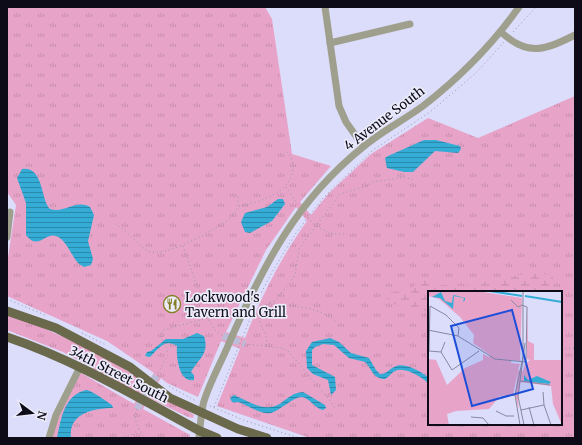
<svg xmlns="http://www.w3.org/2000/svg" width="582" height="445" viewBox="0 0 582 445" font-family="Merriweather,serif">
  <defs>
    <pattern id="grass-tufts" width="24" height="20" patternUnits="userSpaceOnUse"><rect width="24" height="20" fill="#e7a4c8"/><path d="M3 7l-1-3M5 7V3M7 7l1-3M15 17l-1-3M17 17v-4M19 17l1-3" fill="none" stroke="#c58cab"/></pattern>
    <pattern id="wetland-marsh" width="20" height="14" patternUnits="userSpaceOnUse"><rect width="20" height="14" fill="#e7a4c8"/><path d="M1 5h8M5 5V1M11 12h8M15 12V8" fill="none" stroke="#c58cab"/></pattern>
    <pattern id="water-rules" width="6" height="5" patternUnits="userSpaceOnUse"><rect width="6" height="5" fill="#34acd5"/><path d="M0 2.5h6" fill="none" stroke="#2a8aac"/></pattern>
  </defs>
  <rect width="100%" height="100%" fill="#dcdcfb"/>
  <path fill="url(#grass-tufts)" fill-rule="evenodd" d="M7 7H265L272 19 292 154 331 166 300 202 311 215 329 193 371 154 428 118 478 138 575 96V438H310L217 406 240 349 221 341 198 397 167 383 161 378 154 389C167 399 181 406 194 415L193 418 188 417 149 398 143 409 190 435V438H47L76 370 134 404 140 394 63 352 7 330V314C59 333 101 353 147 383L154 373 107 341 7 296V264L16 205 7 192ZM296 207 307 221C280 259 262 295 245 338L226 332 266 250ZM429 292H561V424H429Z"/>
  <path fill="url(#wetland-marsh)" d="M529 273 553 275V284L549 292H429V310C417 314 393 307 386 297L389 292 408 291 422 279 443 285 464 286Z"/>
  <g fill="url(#water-rules)">
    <polygon points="424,140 436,140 460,146 461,149 458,153 435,151 413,172 404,172 387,168 385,158 388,156"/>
    <path d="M22 169C44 166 40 199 50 209 64 214 76 199 90 207L94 215 88 241 93 259 91 265 84 267 79 264C71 256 67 240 56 236 45 232 38 251 26 235V203L17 178Z"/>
    <polygon points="278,199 283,199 285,204 272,221 250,233 245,232 241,222 245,213 267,207"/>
    <path d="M197 333 204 336C210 354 198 359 191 372L194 375V380C179 383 176 357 177 346 165 338 158 349 150 357L145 356 147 352 151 351 166 339H183Z"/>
    <path d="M330 338 339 342 351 353 369 358 376 370 380 374C387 374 388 370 394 367 403 361 422 372 429 378V384C423 378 405 366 395 371 391 373 389 377 385 379 373 379 372 369 365 362L349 358 334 345 323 344 315 347 312 350V365L335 377 336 390 331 395 328 380 313 374 307 368 306 351 312 342Z"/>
    <path d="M86 390C91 390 106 401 112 405L113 408C94 408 68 413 71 438H57C61 419 64 395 86 390Z"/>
    <path d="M303 392 325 405 326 408 323 410C314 408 310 398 302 397 293 397 281 410 271 413 260 415 248 405 238 402 236 402 234 403 232 402L230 398 234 395C249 401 265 414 281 403 289 397 293 393 303 392Z"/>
  </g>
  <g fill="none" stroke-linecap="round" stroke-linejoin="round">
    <g stroke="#bdbdd9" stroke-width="7" stroke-dasharray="7 3.5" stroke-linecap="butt">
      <polyline points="223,336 245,344"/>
      <polyline points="137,409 158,373"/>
    </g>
    <g stroke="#9797af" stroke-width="1" stroke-dasharray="1 3" stroke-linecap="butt">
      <polyline points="513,32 536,7"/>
      <polyline points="286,187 297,204"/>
      <path d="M239 206C260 202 285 195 292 174 295 165 292 157 286 151"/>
      <path d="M308 218C316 227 333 238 346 233"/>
      <path d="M115 224C129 231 138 246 148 251 164 259 223 227 234 214 239 208 238 201 238 194"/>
      <polyline points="183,246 197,286 210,308 208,318"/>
      <polyline points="7,299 47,316"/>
      <path d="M270 302C278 306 284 305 292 306 309 308 324 311 337 322"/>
      <polyline points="257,303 263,306"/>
      <polyline points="82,333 106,345"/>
      <polyline points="245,344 282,348 289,352 333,404 335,409"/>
      <polyline points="266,345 267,338 260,323 260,314 264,306 275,301 291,281 295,274 299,249 340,194 364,187 373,182 405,177 413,180"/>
      <polyline points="561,349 575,348"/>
      <polyline points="158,373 168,355 166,346 161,337 163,330 208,318 214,329 223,336"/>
      <polyline points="169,386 196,401"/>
      <polyline points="210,406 246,421 299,438"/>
      <polyline points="214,407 259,297 272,272 296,233 323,198 373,150 430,112 476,73 504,42"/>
      <path d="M137 409C132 419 139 428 144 438"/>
      <polyline points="120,438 133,434 139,429"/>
    </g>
    <g stroke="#9f9f8e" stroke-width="7">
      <polyline points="325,7 339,106 346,122 363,146"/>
      <path d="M501 32C528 57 545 50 575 35"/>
      <polyline points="330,43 410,24"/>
      <polyline points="7,237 10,212"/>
      <polyline points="49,438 56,415 80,367"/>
      <path d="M199 438C200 427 201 416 203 405 207 387 223 359 230 341 264 264 296 201 363 147 382 131 404 120 423 106 460 77 492 45 519 7"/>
    </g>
    <g stroke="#6a694b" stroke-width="9">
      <polyline points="7,311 56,328 130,367 170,398 238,429 267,438"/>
      <path d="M7 337C75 360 137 397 200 431L217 438"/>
    </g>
  </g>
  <defs>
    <g id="restaurant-ring" transform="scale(0.9)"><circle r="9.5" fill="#ebebfa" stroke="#847f26" stroke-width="1.5"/><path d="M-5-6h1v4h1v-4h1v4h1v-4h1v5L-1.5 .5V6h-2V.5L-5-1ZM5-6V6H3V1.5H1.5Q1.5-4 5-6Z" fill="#847f26"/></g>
  </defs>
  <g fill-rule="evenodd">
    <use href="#restaurant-ring" x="172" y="304"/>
  </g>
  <g text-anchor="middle" stroke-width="3.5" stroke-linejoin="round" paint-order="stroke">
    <g font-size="13" fill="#0c0b17" stroke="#ebebfa">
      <text transform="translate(384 118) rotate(-37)" y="5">4 Avenue South</text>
      <text transform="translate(119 374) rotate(27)" y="5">34th Street South</text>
    </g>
    <g font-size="13" fill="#0c0b17" stroke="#ebebfa" text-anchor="start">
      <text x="185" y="302">Lockwood's<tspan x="185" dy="15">Tavern and Grill</tspan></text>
    </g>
  </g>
  <g transform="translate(428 291)">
    <rect width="134" height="134" fill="#dcdcfb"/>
    <path d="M0 0H49L94 7 92 70 84 69 83 72 92 73 90 79 95 80 97 73 102 69 99 68V14L100 50 106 53V69H134V134L125 113 123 95 92 91 94 81 90 110 91 119 87 105 90 80 85 104 72 105 61 118 28 120 19 123 21 134H0V68L8 69 19 94 37 77 55 69V63L61 66 62 64 45 52 46 44 32 26 11 8 0 5Z" fill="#e7a4c8"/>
    <path d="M13 1 17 10 24 12 25 5 26 4 37 7V9L35 11 36 7 26 5 25 18 12 7 4 6ZM96 84 100 89 109 85 123 91 121 93 96 90Z" fill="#34acd5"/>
    <path fill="none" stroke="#34acd5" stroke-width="2" d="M62 0 94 5M97 5 134 11"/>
    <path fill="none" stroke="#8988a0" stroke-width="1" d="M0 39 30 45 67 68 98 71 99 16 94 14 90 16 83 9M17 51 13 61 24 79 51 60M13 61 1 60 2 15 18 24 31 37 30 45M92 90 122 94M115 101 116 114 123 134M73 106 87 104M101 116 106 134M93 119 116 114M68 120 78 125H86M43 126 55 127 61 134M92 134 87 104 95 66V0M96 134 90 105 97 52"/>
    <path fill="#1d4ed8" fill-opacity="0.15" stroke="#1d4ed8" stroke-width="2" d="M84 19 105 98 44 115 23 35Z"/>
    <rect width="134" height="134" fill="none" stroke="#0c0b17" stroke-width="2"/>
  </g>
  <rect width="582" height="445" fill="none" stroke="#0c0b17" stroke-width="16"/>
  <g transform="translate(32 413) rotate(105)" stroke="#ebebfa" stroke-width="3" paint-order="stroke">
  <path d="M0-3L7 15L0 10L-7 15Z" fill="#0c0b17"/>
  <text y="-6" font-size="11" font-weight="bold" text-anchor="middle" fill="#0c0b17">N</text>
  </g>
</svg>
